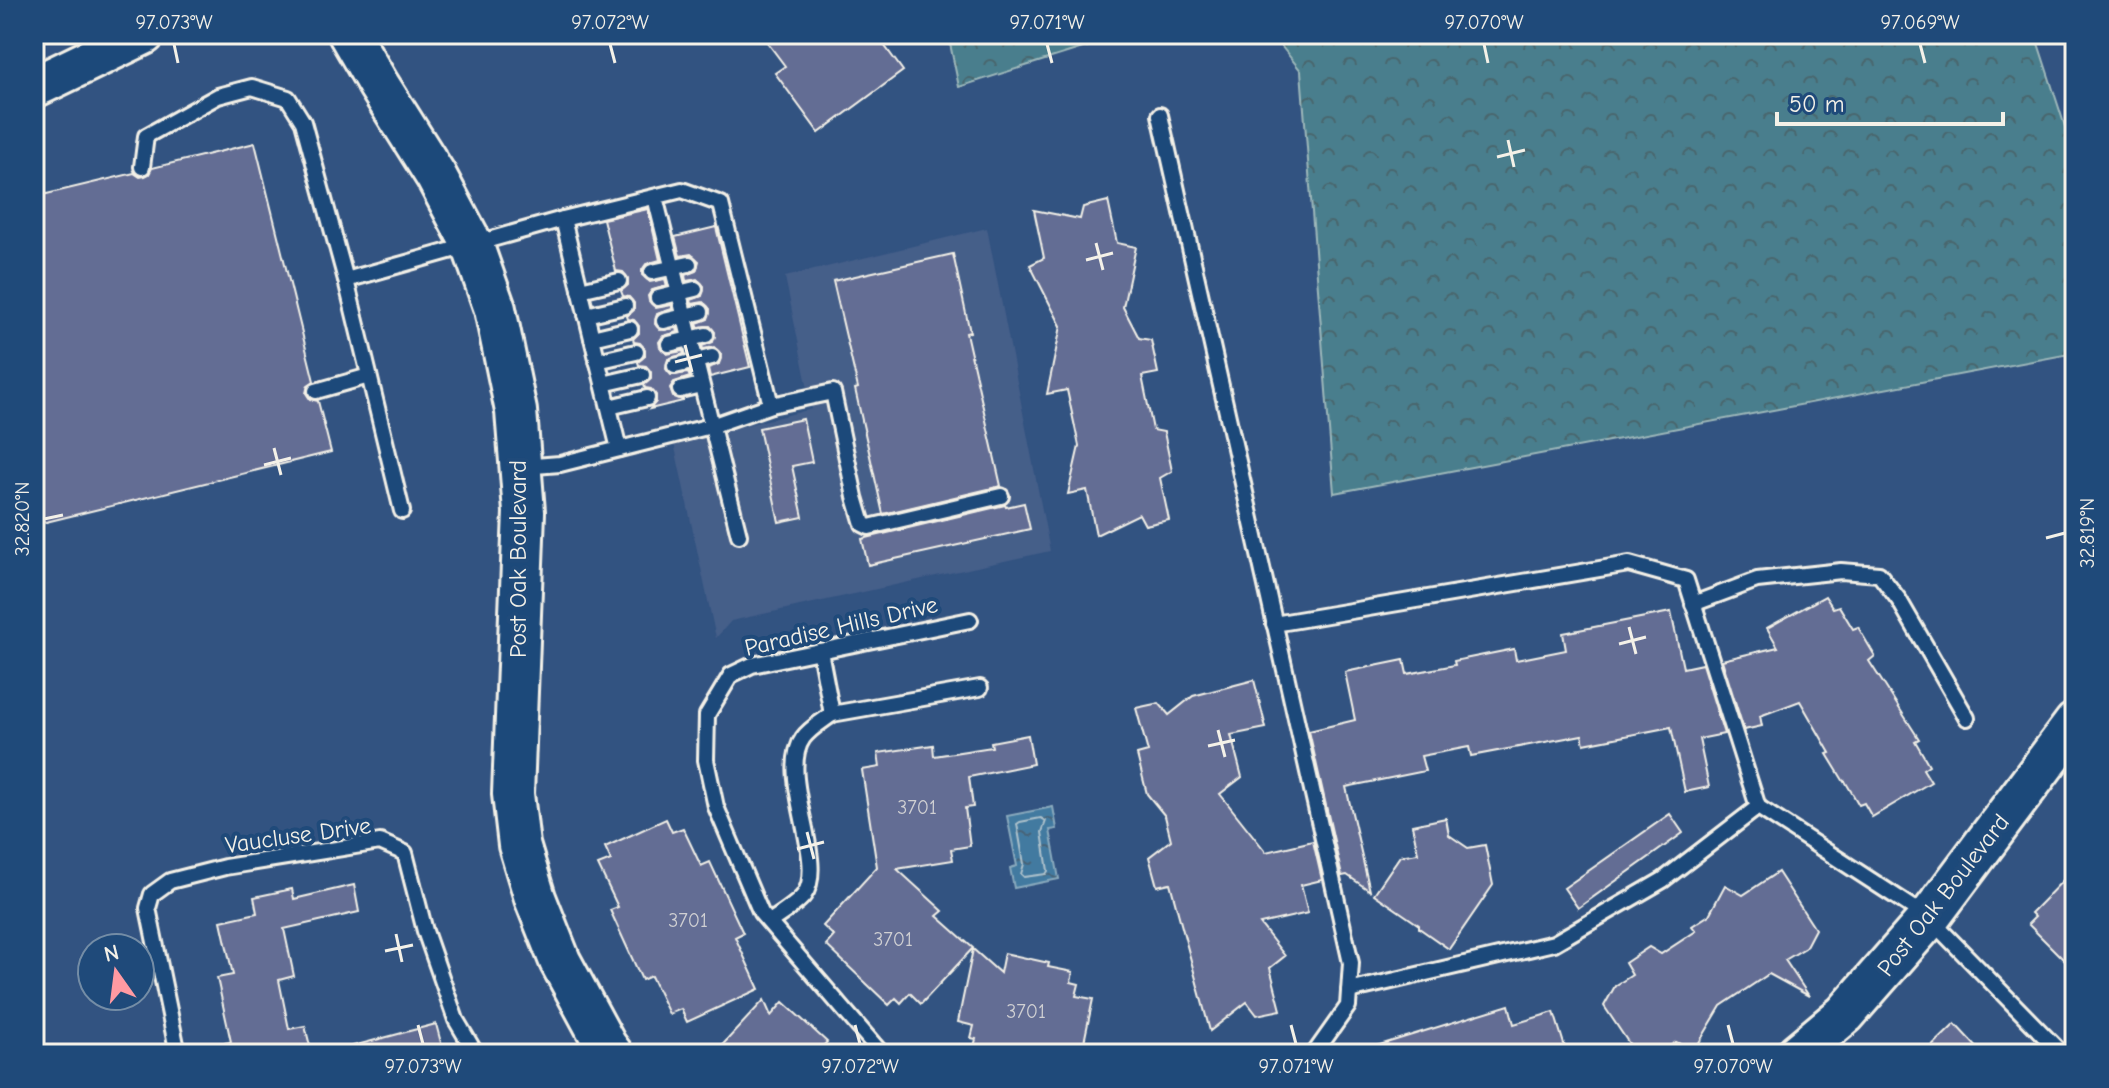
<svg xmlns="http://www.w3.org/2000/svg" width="2109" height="1088" viewBox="0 0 2109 1088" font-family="'Comic Neue',sans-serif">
  <defs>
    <pattern id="forest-crowns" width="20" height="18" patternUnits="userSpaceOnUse" patternTransform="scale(2)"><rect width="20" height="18" fill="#497e8d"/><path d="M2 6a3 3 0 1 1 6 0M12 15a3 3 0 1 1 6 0" fill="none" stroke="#49666d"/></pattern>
    <pattern id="water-ripples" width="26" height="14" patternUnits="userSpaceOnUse" patternTransform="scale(2)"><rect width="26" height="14" fill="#437aa0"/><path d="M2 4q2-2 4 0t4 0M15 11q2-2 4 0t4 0" fill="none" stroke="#466478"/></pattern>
  </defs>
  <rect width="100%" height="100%" fill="#325381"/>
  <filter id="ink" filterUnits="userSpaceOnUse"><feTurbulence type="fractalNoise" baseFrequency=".0125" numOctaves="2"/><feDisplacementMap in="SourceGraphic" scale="16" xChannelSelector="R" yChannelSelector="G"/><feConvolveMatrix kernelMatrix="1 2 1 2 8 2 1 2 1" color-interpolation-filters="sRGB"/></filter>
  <g filter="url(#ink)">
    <polygon fill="#455e89" points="987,228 1050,551 731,621 716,638 674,443 812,409 785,277"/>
    <g fill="url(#forest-crowns)" stroke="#9eb8ba" stroke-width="2">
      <polygon points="948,34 1127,34 959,87"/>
      <polygon points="1266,34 2035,34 2070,142 2075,143 2075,353 1334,493 1301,71 1274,37"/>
    </g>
    <polygon fill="url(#water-ripples)" stroke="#8aaabd" stroke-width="2" points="1053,807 1057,829 1050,830 1059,879 1014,888 1010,868 1017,866 1007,816"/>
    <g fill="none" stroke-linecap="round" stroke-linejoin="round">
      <polygon stroke="#adc1cb" stroke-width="2" points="1041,818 1046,821 1042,832 1048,871 1046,874 1024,877 1021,874 1024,864 1017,824 1020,822"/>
    </g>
    <g fill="#646d94" stroke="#f4f1e8" stroke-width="2">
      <polygon points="761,34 876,34 903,71 819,133 775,73 785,66"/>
      <polygon points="255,143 314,381 308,385 306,393 310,399 318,401 331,452 34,525 34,197 134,173 140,177 145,176 149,174 152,168"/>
      <polygon points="1108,201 1117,243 1136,247 1123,307 1139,338 1151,340 1158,373 1142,376 1153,430 1164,432 1172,471 1160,478 1169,520 1145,525 1139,514 1096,535 1087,490 1068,494 1079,446 1067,390 1047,394 1061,326 1030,265 1044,258 1034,210 1080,219 1083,207"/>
      <polygon points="648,209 660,260 646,264 642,270 642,275 650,282 665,279 667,286 652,290 648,296 649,301 656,308 672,305 672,309 657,314 655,324 660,330 677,328 678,332 663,336 659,342 660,347 667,354 683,351 684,354 668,359 666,369 671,375 688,373 690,377 674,382 670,388 673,397 683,400 683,401 650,409 656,402 656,395 651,389 645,388 644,385 651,379 651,372 646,366 639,365 638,362 645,356 645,349 640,343 634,342 633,339 639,333 639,326 634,320 628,319 627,316 634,310 634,303 629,297 623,296 621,291 628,285 628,278 623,272 616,271 603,219"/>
      <polygon points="716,227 750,367 710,377 708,368 719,364 721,354 714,347 703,349 702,346 713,342 715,332 710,326 698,327 697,323 708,319 710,309 703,302 692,304 691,300 702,296 704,286 697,279 686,281 685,275 696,271 699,261 691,254 680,256 675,237"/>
      <polygon points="953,254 970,332 966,333 1001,486 883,514 855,389 858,388 833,281"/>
      <polygon points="803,419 812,462 792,466 803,517 779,522 759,428"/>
      <polygon points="1024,503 1030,529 868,565 862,539 1005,505 1006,507"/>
      <polygon points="1825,596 1833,608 1839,606 1853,629 1858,627 1875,656 1869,661 1919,739 1915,741 1929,765 1923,769 1931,782 1872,817 1864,803 1859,805 1845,781 1844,782 1827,754 1830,753 1800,701 1760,716 1762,726 1744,730 1722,660 1778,647 1767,628"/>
      <polygon points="1671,612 1683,668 1702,664 1724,734 1699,739 1709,787 1685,792 1671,727 1584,744 1582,735 1471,756 1469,747 1421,756 1425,771 1346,787 1370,891 1347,875 1342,876 1309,731 1355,720 1345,672 1404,660 1407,674 1455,665 1454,661 1514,649 1516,660 1566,650 1563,633"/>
      <polygon points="1254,680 1266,728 1231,735 1242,777 1220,794 1266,852 1313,841 1322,880 1301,885 1308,913 1260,924 1285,956 1270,968 1281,1010 1257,1015 1247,1002 1210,1031 1170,883 1157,886 1149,857 1171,840 1165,816 1147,794 1137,755 1148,752 1136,708 1159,703 1169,715 1193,696"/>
      <polygon points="1028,735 1033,764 969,777 973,807 965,808 970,846 951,849 953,860 897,869 943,911 937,916 973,948 921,1004 910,993 901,1003 896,998 889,1005 826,945 834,936 823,926 877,867 862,770 880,767 878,753 933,745 934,756 992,747 991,742"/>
      <polygon points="1670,814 1683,833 1578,908 1564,888"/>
      <polygon points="1446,818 1449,835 1468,848 1485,845 1493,885 1449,949 1419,928 1419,925 1374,894 1400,856 1418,853 1412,825"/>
      <polygon points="666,819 672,832 683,828 701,866 710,862 743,933 735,937 759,989 687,1022 681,1009 669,1014 651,976 642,980 610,910 618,907 598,865 611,860 605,847"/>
      <polygon points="2075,868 2075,971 2028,924 2035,917 2031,913"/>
      <polygon points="1778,872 1815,929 1805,948 1785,960 1809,996 1769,974 1721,1006 1694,1051 1676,1042 1658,1054 1636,1054 1604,1006 1615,986 1632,975 1625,963 1649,947 1661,954 1696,931 1692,926 1709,915 1725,885 1743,895"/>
      <polygon points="354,885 359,912 284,929 294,976 279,980 289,1029 305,1026 312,1054 225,1054 224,1043 231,1042 217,978 233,975 221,921 257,913 254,897 292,889 294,899"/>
      <polygon points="973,949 1000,973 1004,953 1049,963 1048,967 1073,972 1071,982 1079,984 1076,996 1093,999 1082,1052 1060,1047 1058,1054 1009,1054 974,1047 976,1039 971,1038 974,1026 958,1022"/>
      <polygon points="764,1000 771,1016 783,1002 827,1042 816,1054 714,1054"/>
      <polygon points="1509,1005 1514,1024 1554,1012 1567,1054 1371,1054 1370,1048"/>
      <polygon points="436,1024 444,1054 354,1054 353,1046"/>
      <polygon points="1955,1024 1983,1054 1924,1054"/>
    </g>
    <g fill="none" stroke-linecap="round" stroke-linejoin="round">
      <g stroke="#f4f1e8" stroke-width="20">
        <g id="lane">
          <polyline points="1160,115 1351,963 1348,1006 1314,1054"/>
          <polyline points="142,167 146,136 218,96 252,87 288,98 303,122 346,280 563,219 682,190 721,204 771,405"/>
          <polyline points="655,197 739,535"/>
          <polyline points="563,219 619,449"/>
          <polyline points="652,272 689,264"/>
          <polyline points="346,280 402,511"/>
          <polyline points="580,290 619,281"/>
          <polyline points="658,298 695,289"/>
          <polyline points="586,315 625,306"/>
          <polyline points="664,321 701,312"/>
          <polyline points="592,338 630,329"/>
          <polyline points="669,344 706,335"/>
          <polyline points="597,361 636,352"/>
          <polyline points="675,366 712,357"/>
          <polyline points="603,384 642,375"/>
          <polyline points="680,390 701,385"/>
          <polyline points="316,391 369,376"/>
          <polyline points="609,407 647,398"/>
          <polyline points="522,467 560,464 711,426 771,405 833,392 855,497 863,524 869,527 1001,496"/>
          <polyline points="1693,604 1757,580 1841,571 1879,574 1899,600 1967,718"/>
          <polyline points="1274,624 1629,564 1686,580 1758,807"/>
          <polyline points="820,651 832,714 980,688"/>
          <path d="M770 922C779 915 798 904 804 895 828 863 777 774 803 738 810 728 823 721 832 714"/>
          <polyline points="1349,991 1554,943 1663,880 1758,807 1929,918 2062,1054"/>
          <polyline points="178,1054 148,908 152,894 170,881 225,867 380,842 405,853 425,931 456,1020 476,1054"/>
          <polyline points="882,1054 761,913 716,807 706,760 707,715 731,675 752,665 970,620"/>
        </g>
      </g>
      <g stroke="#f4f1e8" stroke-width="46">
        <g id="secondary">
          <polyline points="349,34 378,84 436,176 472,244 495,309 516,411 524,512 513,794 519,845 535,898 560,961 606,1046 612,1054"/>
          <polyline points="34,87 144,34"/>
          <polyline points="1797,1054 1845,1014 1929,918 2075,723"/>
        </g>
      </g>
      <use href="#lane" stroke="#1f4a7a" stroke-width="14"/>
      <use href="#secondary" stroke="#1f4a7a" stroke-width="40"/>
    </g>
  </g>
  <path fill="none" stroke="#f4f1e8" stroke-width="3" d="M174 44 178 63M610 44 615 63M1047 44 1052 63M1484 44 1488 63M1920 44 1925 63M1508 140 1514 167M1497 157 1525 150M1096 243 1103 270M1086 260 1113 253M685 345 692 372M675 362 702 355M274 448 281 475M264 465 291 458M44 519 63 515M2046 538 2065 533M1629 627 1636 654M1619 644 1646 637M1218 730 1225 757M1208 746 1235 740M807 832 814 859M797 849 824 842M396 934 402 962M385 951 413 945M418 1025 423 1044M855 1025 860 1044M1291 1025 1296 1044M1728 1025 1733 1044"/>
  <g text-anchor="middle" stroke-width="8" stroke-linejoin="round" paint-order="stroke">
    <g font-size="20" fill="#d0d0d3">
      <text x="917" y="814">3701</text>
      <text x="688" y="927">3701</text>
      <text x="893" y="946">3701</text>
      <text x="1026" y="1018">3701</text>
    </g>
    <g font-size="24" fill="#f4f1e8" stroke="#1f4a7a">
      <text transform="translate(518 559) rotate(-90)" y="8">Post Oak Boulevard</text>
      <text transform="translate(841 626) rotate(-13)" y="8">Paradise Hills Drive</text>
      <text transform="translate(298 835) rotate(-8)" y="8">Vaucluse Drive</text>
      <text transform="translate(1943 895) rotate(-52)" y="8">Post Oak Boulevard</text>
    </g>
  </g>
  <rect width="2109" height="1088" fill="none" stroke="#1f4a7a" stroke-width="88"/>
  <g transform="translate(116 972) rotate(346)"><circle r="38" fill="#1f4a7a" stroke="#748da6" stroke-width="2"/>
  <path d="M0-6L14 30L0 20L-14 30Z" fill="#ff9aa2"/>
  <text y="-12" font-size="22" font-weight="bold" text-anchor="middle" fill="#f4f1e8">N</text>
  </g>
  <path d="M1777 112v12h226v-12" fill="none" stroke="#f4f1e8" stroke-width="4"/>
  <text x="1789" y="112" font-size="24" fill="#f4f1e8" stroke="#1f4a7a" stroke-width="6" paint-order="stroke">50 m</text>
  <rect x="44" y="44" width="2021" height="1000" fill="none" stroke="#f4f1e8" stroke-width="3"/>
  <g font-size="20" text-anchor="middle" fill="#f4f1e8">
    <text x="174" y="29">97.073°W</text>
    <text x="610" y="29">97.072°W</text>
    <text x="1047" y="29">97.071°W</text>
    <text x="1484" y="29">97.070°W</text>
    <text x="1920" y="29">97.069°W</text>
    <text transform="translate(22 519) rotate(-90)" y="7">32.820°N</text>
    <text transform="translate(2087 533) rotate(-90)" y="7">32.819°N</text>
    <text x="423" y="1073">97.073°W</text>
    <text x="860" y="1073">97.072°W</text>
    <text x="1296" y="1073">97.071°W</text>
    <text x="1733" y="1073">97.070°W</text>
  </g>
</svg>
